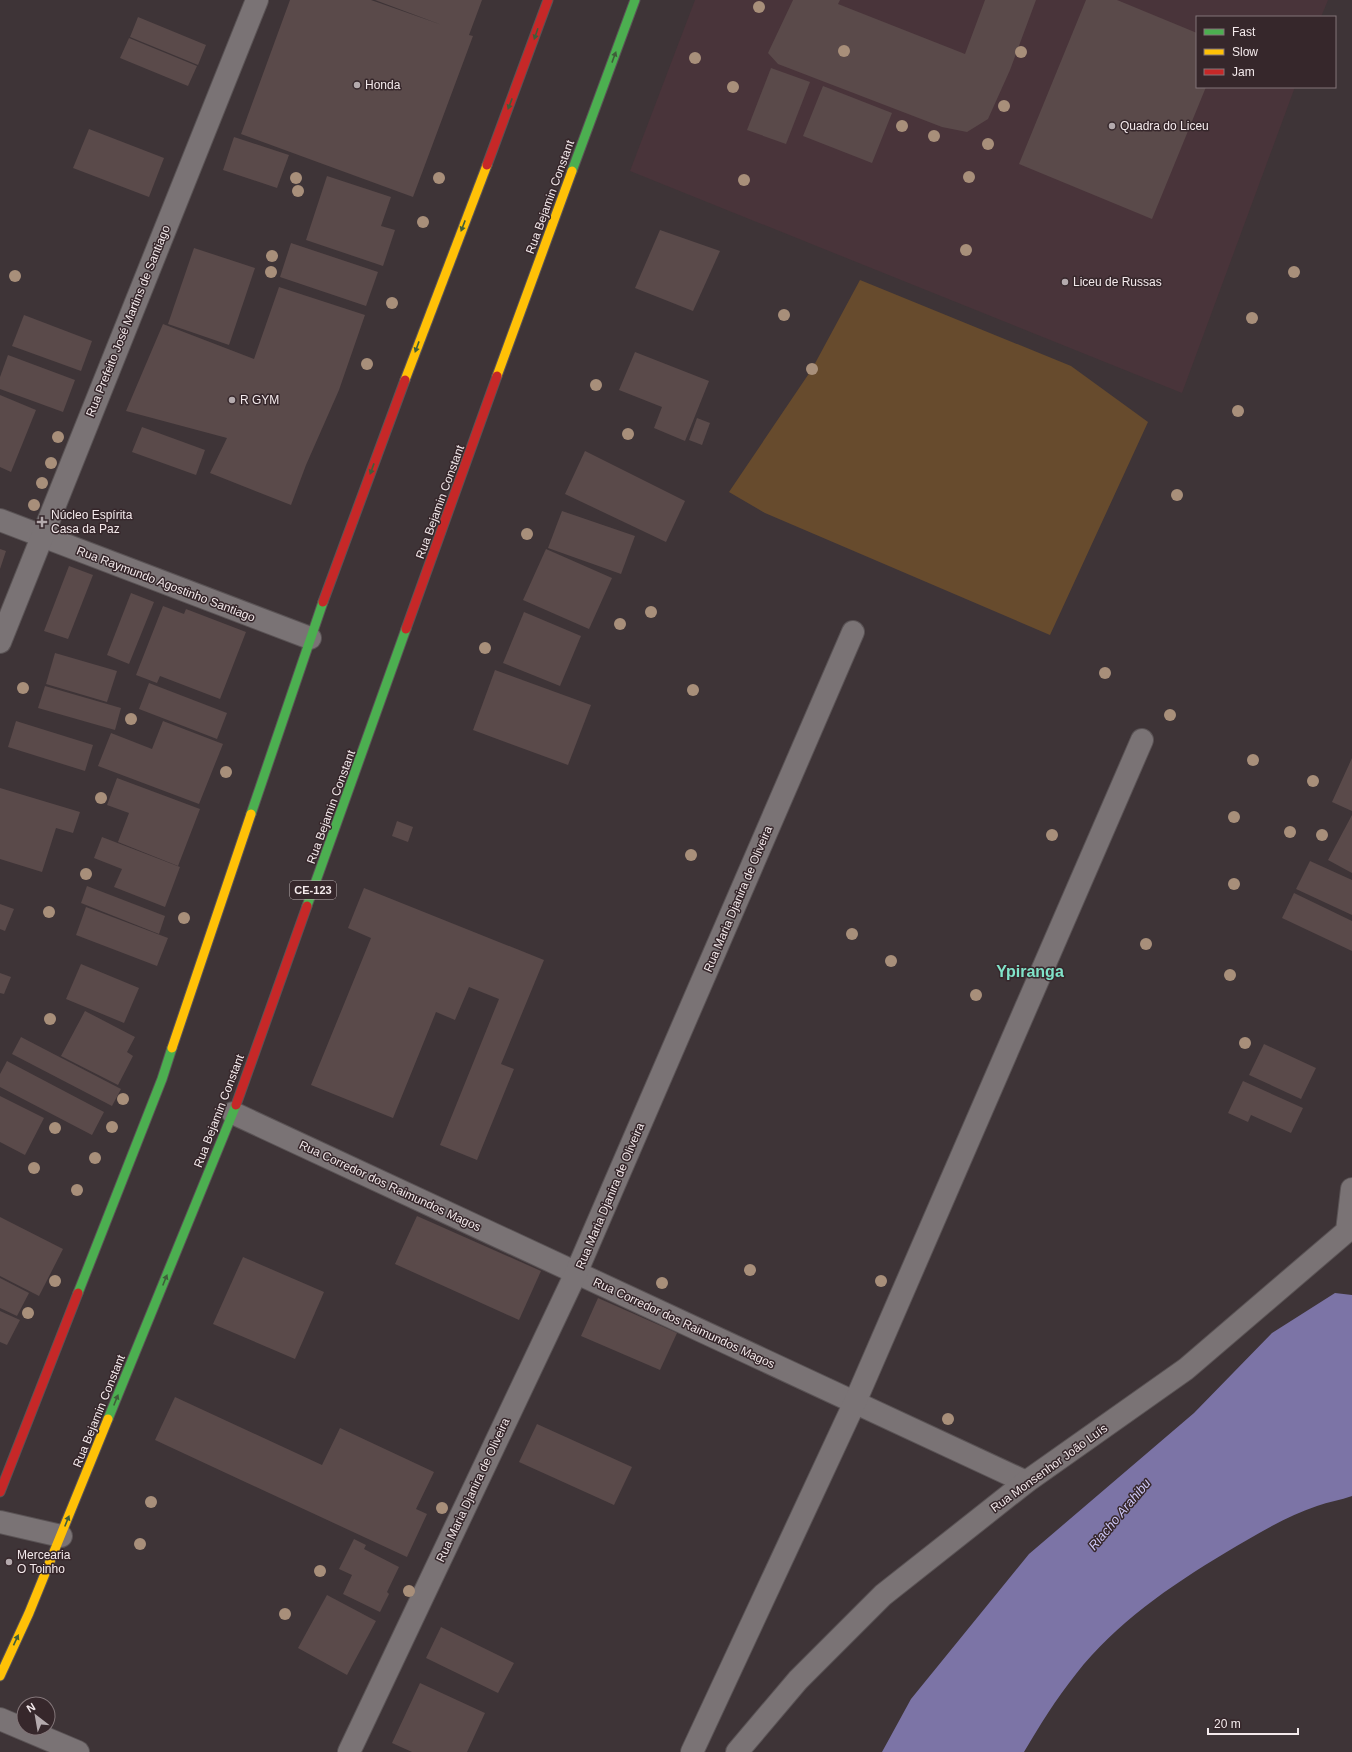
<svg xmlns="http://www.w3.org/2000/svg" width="1352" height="1752" viewBox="0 0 1352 1752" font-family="Arial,sans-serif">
  <rect width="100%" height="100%" fill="#3e3437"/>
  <polygon fill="#49343a" points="695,0 1328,0 1321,17 1197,17 1197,87 1295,87 1182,393 630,171"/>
  <polygon fill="#674b2d" points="860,280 1071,366 1148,422 1050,635 765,513 729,492 812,369"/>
  <path fill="#7c74a6" d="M1335 1293 1352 1295V1496C1341 1500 1328 1502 1317 1506 1285 1517 1255 1535 1225 1553 1170 1586 1116 1623 1076 1674 1056 1699 1040 1725 1024 1752H882L911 1699 1029 1554 1194 1413 1272 1333Z"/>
  <g fill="#5a4a4a">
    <polygon points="290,0 371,0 442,25 375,0 482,0 469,35 473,36 413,197 241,134"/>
    <polygon points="793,0 840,0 838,4 965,54 985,0 1036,0 1010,70 988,119 967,132 942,127 778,64 768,53"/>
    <polygon points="1086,0 1117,0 1197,33 1197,87 1206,87 1152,219 1019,164"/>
    <polygon points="138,17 206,45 198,65 130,37"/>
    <polygon points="129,38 197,66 188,86 120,58"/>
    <polygon points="771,68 810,82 786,144 747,130"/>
    <polygon points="823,86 892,113 872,163 803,136"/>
    <polygon points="89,129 164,158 149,197 73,168"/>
    <polygon points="234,137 289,155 277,188 223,170"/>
    <polygon points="327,176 391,197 381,226 395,230 383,266 306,240"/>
    <polygon points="660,230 720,251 693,311 635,288"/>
    <polygon points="291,243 378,272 366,306 280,277"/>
    <polygon points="194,248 255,268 229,345 168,324"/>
    <polygon points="279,287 365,315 339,390 306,465 291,505 210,473 227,438 126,411 163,324 254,359"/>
    <polygon points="24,315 92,341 81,371 12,346"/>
    <polygon points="635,352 709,381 685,441 654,428 662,407 619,390"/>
    <polygon points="8,355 75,380 63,412 0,389 0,377"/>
    <polygon points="0,395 36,410 11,472 0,467"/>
    <polygon points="697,418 710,423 702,445 689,440"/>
    <polygon points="142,427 205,450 196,475 132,452"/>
    <polygon points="585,451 685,501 666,542 565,494"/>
    <polygon points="562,511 635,536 621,574 548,548"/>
    <polygon points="0,549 6,551 0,569"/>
    <polygon points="546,549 612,578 589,629 523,600"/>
    <polygon points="69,566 93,575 68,639 44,631"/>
    <polygon points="131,593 154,602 129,664 107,655"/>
    <polygon points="163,606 184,614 186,609 246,632 220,699 160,676 157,683 136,675"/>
    <polygon points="524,612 581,636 560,686 503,663"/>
    <polygon points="55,653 117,671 107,702 46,684"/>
    <polygon points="495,670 591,705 568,765 473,730"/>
    <polygon points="149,683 227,713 217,739 139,709"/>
    <polygon points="45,686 121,708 115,730 38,708"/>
    <polygon points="16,721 93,745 85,771 8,747"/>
    <polygon points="163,721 223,744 199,804 98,766 111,733 152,749"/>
    <polygon points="1352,758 1352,811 1332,802"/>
    <polygon points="117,778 200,809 178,866 118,842 129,813 107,805"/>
    <polygon points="0,788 80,812 73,833 56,828 42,872 0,859"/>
    <polygon points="1352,815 1352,873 1328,860"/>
    <polygon points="397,821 413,827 408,842 392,836"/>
    <polygon points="102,837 180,867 165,907 114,887 122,869 94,858"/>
    <polygon points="1310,861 1352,880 1352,915 1296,889"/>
    <polygon points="87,886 165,916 159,934 81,903"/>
    <polygon points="364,888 544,960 501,1064 514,1069 477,1160 440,1145 499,999 469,987 455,1020 436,1012 393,1118 311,1085 371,938 348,928"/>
    <polygon points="1294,893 1352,921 1352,951 1282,918"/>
    <polygon points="0,904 14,909 5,931 0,929"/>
    <polygon points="86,907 168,938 157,966 76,935"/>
    <polygon points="81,964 139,988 124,1023 66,999"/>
    <polygon points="0,973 11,977 4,994 0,993"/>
    <polygon points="85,1011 135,1037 127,1052 133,1056 118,1085 61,1056"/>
    <polygon points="21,1037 121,1089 112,1106 12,1054"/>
    <polygon points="1264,1044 1316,1068 1301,1099 1249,1075"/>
    <polygon points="7,1061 104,1112 92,1135 0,1087 0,1074"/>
    <polygon points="1243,1081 1303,1108 1291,1133 1251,1115 1248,1122 1228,1113"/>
    <polygon points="0,1096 44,1118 25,1155 0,1142"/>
    <polygon points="417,1216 541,1271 519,1320 395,1264"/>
    <polygon points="0,1217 63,1249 39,1296 0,1276"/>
    <polygon points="243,1257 324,1292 295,1359 213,1324"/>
    <polygon points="0,1278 29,1293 17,1316 0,1308"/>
    <polygon points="598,1298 677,1333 660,1370 581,1336"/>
    <polygon points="0,1311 20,1320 7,1345 0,1342"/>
    <polygon points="175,1397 322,1465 340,1428 434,1472 416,1509 427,1514 407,1557 155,1440"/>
    <polygon points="537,1424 632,1467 614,1505 519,1462"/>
    <polygon points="354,1539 366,1545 364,1549 399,1567 387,1592 389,1594 380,1612 343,1594 352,1575 339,1569"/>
    <polygon points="327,1595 376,1621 347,1675 298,1648"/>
    <polygon points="441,1627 514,1663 498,1693 426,1658"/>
    <polygon points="420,1683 485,1713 467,1752 412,1752 392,1743"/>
  </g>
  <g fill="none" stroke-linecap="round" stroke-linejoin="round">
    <g stroke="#5a5355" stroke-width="24">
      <g id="street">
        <polyline points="0,520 310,638"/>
        <polyline points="0,642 257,0"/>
        <polyline points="233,1113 1026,1482"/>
        <polyline points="0,1522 61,1536"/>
        <polyline points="0,1719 78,1752"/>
        <polyline points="349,1752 576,1273 853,632"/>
        <polyline points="692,1752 855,1402 1142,740"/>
        <polyline points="737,1752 798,1680 883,1595 1026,1482 1186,1369 1347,1231 1352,1189"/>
      </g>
    </g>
    <g stroke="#5a5355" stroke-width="11">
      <g id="fast">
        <polyline points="572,171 635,0"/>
        <polyline points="251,814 323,602"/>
        <polyline points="307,906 406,629"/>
        <polyline points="78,1293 162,1079 172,1048"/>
        <polyline points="108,1419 236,1105"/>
      </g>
    </g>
    <g stroke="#5a5355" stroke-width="11">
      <g id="slow">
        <polyline points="497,376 572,171"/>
        <polyline points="405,380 487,165"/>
        <polyline points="172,1048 251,814"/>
        <polyline points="0,1676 29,1613 108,1419"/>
      </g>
    </g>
    <g stroke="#5a5355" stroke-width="11">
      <g id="jam">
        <polyline points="487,165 548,0"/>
        <polyline points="323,602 405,380"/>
        <polyline points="406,629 497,376"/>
        <polyline points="236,1105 307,906"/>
        <polyline points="0,1492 78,1293"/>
      </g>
    </g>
    <use href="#street" stroke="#7a7375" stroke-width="22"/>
    <use href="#fast" stroke="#4caf50" stroke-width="9"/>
    <use href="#slow" stroke="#ffc107" stroke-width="9"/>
    <use href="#jam" stroke="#c62828" stroke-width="9"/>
  </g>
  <g fill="#a88f7a">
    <circle cx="759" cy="7" r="6"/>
    <circle cx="844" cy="51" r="6"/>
    <circle cx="1021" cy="52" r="6"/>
    <circle cx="695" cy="58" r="6"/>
    <circle cx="733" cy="87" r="6"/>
    <circle cx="1004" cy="106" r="6"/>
    <circle cx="902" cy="126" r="6"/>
    <circle cx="934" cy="136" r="6"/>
    <circle cx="988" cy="144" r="6"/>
    <circle cx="969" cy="177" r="6"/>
    <circle cx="296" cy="178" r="6"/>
    <circle cx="439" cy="178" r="6"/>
    <circle cx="744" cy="180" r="6"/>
    <circle cx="298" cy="191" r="6"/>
    <circle cx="423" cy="222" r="6"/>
    <circle cx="966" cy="250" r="6"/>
    <circle cx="272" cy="256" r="6"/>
    <circle cx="271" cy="272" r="6"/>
    <circle cx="1294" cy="272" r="6"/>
    <circle cx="15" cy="276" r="6"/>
    <circle cx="392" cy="303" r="6"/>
    <circle cx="784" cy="315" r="6"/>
    <circle cx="1252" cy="318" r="6"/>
    <circle cx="367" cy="364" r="6"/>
    <circle cx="812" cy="369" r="6"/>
    <circle cx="596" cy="385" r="6"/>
    <circle cx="1238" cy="411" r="6"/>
    <circle cx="628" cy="434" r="6"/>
    <circle cx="58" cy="437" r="6"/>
    <circle cx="51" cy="463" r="6"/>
    <circle cx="42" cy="483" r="6"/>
    <circle cx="1177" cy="495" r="6"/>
    <circle cx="34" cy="505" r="6"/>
    <circle cx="527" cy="534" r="6"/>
    <circle cx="651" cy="612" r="6"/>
    <circle cx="620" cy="624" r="6"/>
    <circle cx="485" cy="648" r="6"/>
    <circle cx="1105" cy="673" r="6"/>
    <circle cx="23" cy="688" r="6"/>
    <circle cx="693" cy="690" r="6"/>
    <circle cx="1170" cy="715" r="6"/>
    <circle cx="131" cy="719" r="6"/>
    <circle cx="1253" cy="760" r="6"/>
    <circle cx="226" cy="772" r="6"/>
    <circle cx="1313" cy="781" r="6"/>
    <circle cx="101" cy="798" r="6"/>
    <circle cx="1234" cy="817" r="6"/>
    <circle cx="1290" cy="832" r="6"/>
    <circle cx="1052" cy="835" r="6"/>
    <circle cx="1322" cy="835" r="6"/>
    <circle cx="691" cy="855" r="6"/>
    <circle cx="86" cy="874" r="6"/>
    <circle cx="1234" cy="884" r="6"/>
    <circle cx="49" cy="912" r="6"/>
    <circle cx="184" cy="918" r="6"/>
    <circle cx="852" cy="934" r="6"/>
    <circle cx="1146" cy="944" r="6"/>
    <circle cx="891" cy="961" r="6"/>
    <circle cx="1230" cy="975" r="6"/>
    <circle cx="976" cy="995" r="6"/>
    <circle cx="50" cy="1019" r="6"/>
    <circle cx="1245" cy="1043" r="6"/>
    <circle cx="123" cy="1099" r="6"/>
    <circle cx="112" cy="1127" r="6"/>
    <circle cx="55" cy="1128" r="6"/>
    <circle cx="95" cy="1158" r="6"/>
    <circle cx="34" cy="1168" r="6"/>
    <circle cx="77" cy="1190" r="6"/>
    <circle cx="750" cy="1270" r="6"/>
    <circle cx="55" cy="1281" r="6"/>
    <circle cx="881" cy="1281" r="6"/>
    <circle cx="662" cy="1283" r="6"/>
    <circle cx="28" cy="1313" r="6"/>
    <circle cx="948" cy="1419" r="6"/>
    <circle cx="151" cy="1502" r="6"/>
    <circle cx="442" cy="1508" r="6"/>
    <circle cx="140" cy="1544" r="6"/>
    <circle cx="320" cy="1571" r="6"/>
    <circle cx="409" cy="1591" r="6"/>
    <circle cx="285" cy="1614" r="6"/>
  </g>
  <defs><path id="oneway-solid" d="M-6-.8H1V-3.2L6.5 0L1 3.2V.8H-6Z"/></defs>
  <g fill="#3f5d3a">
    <use href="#oneway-solid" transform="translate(536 34) rotate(109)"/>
    <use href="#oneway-solid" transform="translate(614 57) rotate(-70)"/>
    <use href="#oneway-solid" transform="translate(510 104) rotate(111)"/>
    <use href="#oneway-solid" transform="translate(463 226) rotate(111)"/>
    <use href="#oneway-solid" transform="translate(417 347) rotate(110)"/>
    <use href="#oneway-solid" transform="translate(372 469) rotate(110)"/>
    <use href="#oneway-solid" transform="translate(165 1280) rotate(-68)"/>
    <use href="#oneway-solid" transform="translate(116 1400) rotate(-68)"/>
    <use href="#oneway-solid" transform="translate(67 1521) rotate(-68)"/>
    <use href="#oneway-solid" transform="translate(16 1640) rotate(-65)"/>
  </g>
  <g fill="#b4aaad" stroke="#36272b" stroke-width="1.5">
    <circle cx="357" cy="85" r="4"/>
    <circle cx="1112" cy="126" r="4"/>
    <circle cx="1065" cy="282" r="4"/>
    <circle cx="232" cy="400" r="4"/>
    <path d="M40 516h4v4h4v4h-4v4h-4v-4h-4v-4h4z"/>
    <circle cx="9" cy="1562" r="4"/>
  </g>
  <g text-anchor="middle" stroke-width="3" stroke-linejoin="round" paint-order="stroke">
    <rect fill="#36272b" stroke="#bbb0b2" stroke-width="1" x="290" y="881" width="46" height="18" rx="3"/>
    <g font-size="11" font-weight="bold" fill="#f4eaec">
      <text x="313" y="894">CE-123</text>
    </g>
    <g font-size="12" fill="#f4eaec" stroke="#36272b" text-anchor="start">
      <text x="365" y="89">Honda</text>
      <text x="1120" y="130">Quadra do Liceu</text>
      <text x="1073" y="286">Liceu de Russas</text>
      <text x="240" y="404">R GYM</text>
      <text x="51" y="519">Núcleo Espírita<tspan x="51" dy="14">Casa da Paz</tspan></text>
      <text x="17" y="1559">Mercearia<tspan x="17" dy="14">O Toinho</tspan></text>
    </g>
    <g font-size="12" fill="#f4eaec" stroke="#36272b">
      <text transform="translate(550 197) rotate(-70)" y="4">Rua Bejamin Constant</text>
      <text transform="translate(128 321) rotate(-68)" y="4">Rua Prefeito José Martins de Santiago</text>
      <text transform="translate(440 502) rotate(-70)" y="4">Rua Bejamin Constant</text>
      <text transform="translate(166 584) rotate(21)" y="4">Rua Raymundo Agostinho Santiago</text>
      <text transform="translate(331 807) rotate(-70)" y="4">Rua Bejamin Constant</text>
      <text transform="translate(738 899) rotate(-67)" y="4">Rua Maria Djanira de Oliveira</text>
      <text transform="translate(219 1111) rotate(-69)" y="4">Rua Bejamin Constant</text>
      <text transform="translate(390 1186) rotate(25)" y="4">Rua Corredor dos Raimundos Magos</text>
      <text transform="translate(610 1196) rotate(-67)" y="4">Rua Maria Djanira de Oliveira</text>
      <text transform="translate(684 1323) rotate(25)" y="4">Rua Corredor dos Raimundos Magos</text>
      <text transform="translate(99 1411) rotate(-68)" y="4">Rua Bejamin Constant</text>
      <text transform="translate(1049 1468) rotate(-36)" y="4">Rua Monsenhor João Luís</text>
      <text transform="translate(473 1490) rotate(-65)" y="4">Rua Maria Djanira de Oliveira</text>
    </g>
    <g font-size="13" font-style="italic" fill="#cdc7f7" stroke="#36272b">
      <text transform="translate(1119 1514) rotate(-50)" y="5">Riacho Arahibu</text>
    </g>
    <g font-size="16" font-weight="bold" fill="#81e3c9" stroke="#36272b">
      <text x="1030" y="977">Ypiranga</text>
    </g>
  </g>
  <rect x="1196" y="16" width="140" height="72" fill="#36272b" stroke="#827578"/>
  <rect x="1204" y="29" width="20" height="6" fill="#4caf50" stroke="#827578"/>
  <text x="1232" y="36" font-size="12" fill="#f4eaec">Fast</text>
  <rect x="1204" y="49" width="20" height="6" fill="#ffc107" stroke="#827578"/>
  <text x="1232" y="56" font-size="12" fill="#f4eaec">Slow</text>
  <rect x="1204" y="69" width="20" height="6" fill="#c62828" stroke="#827578"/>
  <text x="1232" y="76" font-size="12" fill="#f4eaec">Jam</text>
  <g transform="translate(36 1716) rotate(329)"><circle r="19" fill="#36272b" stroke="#827578"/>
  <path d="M0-3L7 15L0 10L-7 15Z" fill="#b4aaad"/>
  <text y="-6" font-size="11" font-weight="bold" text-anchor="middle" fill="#f4eaec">N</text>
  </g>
  <path d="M1208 1728v6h90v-6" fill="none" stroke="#f4eaec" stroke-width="2"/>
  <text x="1214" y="1728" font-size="12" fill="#f4eaec" stroke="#36272b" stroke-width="3" paint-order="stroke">20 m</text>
</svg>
